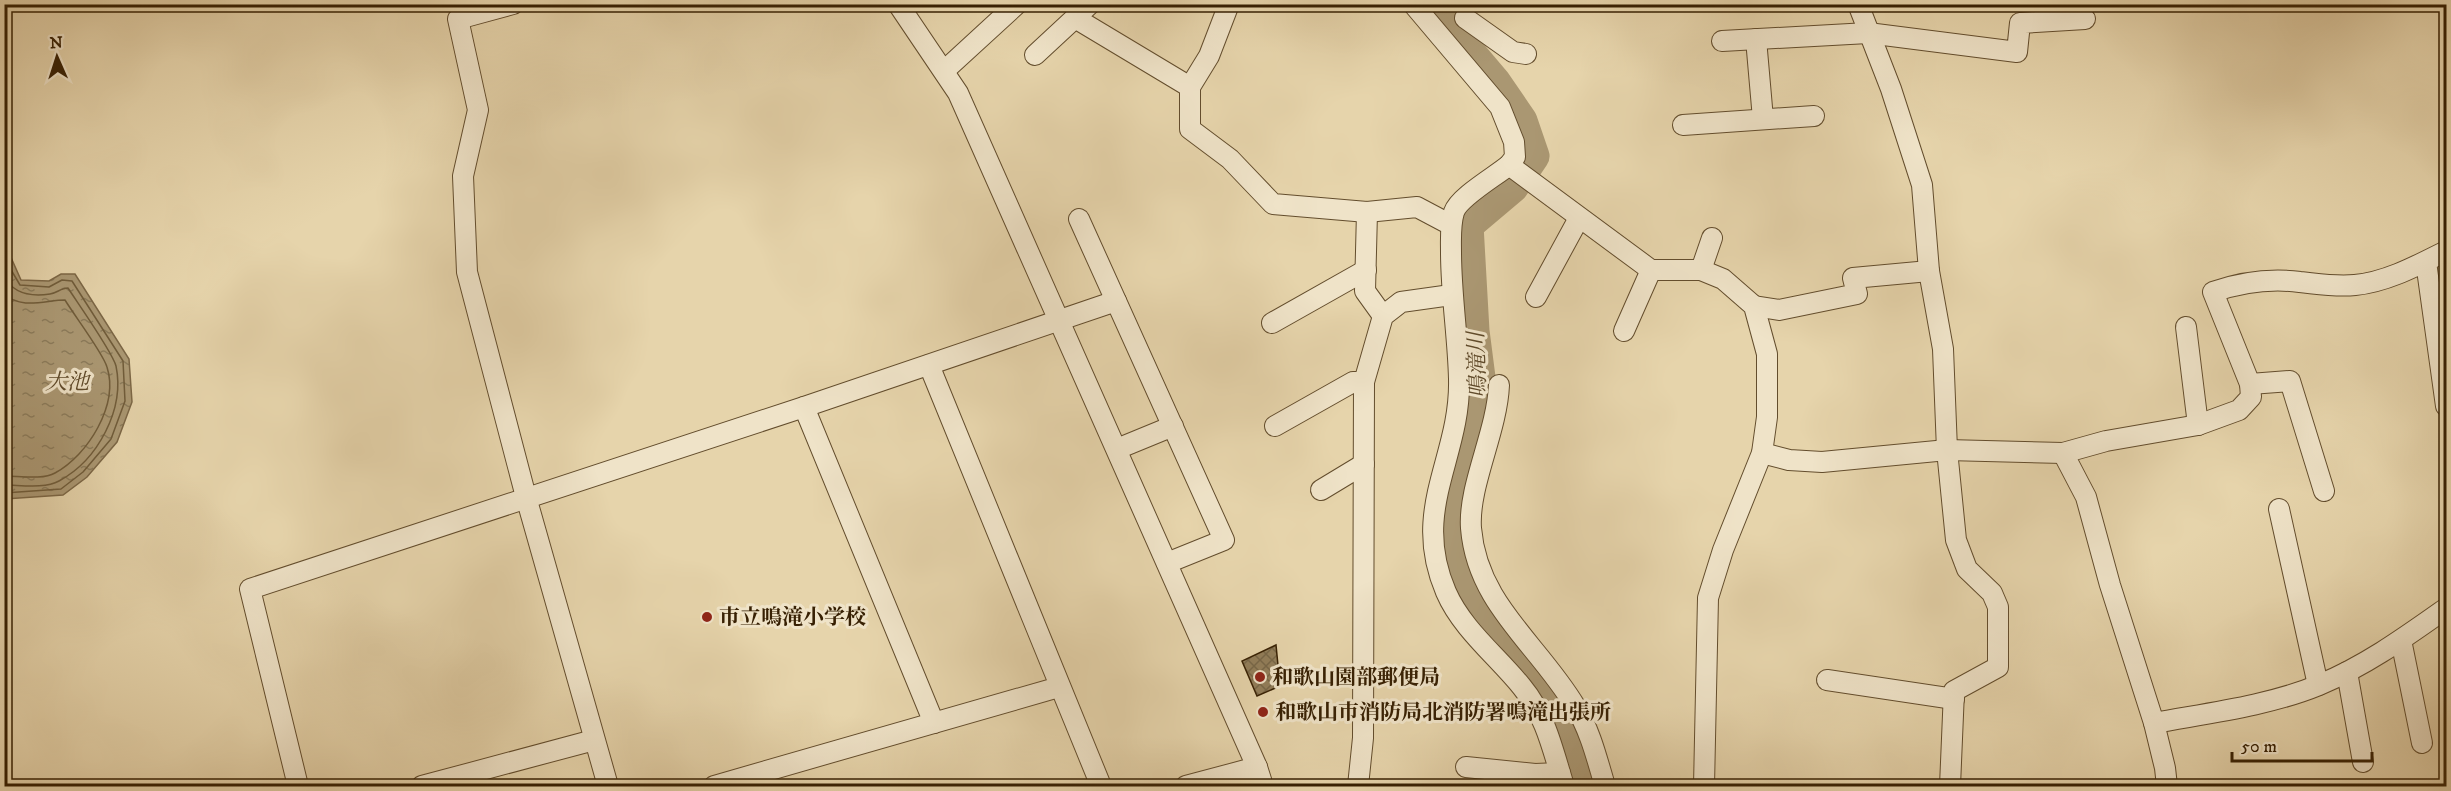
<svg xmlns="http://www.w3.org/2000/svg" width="2451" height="791" viewBox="0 0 2451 791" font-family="'IM FELL DW Pica','Noto Serif JP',serif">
  <defs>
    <pattern id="water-ripples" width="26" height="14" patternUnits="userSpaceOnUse" patternTransform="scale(1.5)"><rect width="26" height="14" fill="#aa9772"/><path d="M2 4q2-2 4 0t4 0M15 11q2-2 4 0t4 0" fill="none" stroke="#8b7b5b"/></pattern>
    <pattern id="building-cross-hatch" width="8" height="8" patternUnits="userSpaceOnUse" patternTransform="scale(1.5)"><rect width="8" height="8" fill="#927e5a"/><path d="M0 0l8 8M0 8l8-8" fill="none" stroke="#786748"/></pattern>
  </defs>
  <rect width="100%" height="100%" fill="#e6d4ab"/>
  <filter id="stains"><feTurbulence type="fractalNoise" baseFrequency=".00333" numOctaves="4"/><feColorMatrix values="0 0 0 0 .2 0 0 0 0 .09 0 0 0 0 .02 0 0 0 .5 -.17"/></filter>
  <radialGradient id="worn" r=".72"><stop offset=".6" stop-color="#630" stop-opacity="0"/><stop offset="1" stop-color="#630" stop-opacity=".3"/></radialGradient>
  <polygon fill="url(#water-ripples)" stroke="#7c6746" stroke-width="1.5" points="5,244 21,280 49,281 61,274 75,274 129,359 132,402 117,442 87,477 63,495 5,499"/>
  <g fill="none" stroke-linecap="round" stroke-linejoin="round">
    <g stroke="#705c3a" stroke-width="1.5">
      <polyline points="4,258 20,285 49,287 62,280 72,281 123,361 125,401 111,439 83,472 61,489 4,493"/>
      <path d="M4 276C13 294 30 297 50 294 57 293 61 288 68 288 77 302 113 353 116 366 125 409 98 460 59 481 45 489 20 485 4 485"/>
      <path d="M4 294C22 310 46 300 65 300 74 315 103 353 107 367 119 405 88 455 55 473 43 480 19 476 4 476"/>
    </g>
    <polyline stroke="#aa9772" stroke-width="33" points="1428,4 1495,83 1521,121 1533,156 1512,187 1467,225 1473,331 1481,393 1456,526 1461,559 1471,597 1552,701 1585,786"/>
  </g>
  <polygon fill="url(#building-cross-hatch)" stroke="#372003" stroke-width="1.5" points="1276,645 1280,686 1257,696 1242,661"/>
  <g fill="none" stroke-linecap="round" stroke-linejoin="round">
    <g stroke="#634d2d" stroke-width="22">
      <g id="minor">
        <polyline points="513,4 458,19 478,110 463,176 467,272 526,497 608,786"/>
        <polyline points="898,4 958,93 1257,767 1263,786"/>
        <polyline points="1229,4 1209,56 1190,87 1190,129 1230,159 1273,204 1367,212 1417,207 1451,225"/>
        <path d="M1413 4 1500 107 1514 142 1515 157 1509 165C1496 176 1459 197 1454 212 1450 225 1451 239 1451 252 1451 295 1458 337 1459 379 1461 458 1410 509 1446 592 1462 629 1497 656 1522 687 1546 716 1553 751 1564 786"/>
        <polyline points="1858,4 1891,89 1922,185 1929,271 1943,349 1947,450 1956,540 1967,569 1992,593 1998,607 1998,667 1954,691 1950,786"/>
        <polyline points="1075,18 1190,87"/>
        <polyline points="1465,18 1513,52 1526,54"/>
        <polyline points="1756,39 1763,119"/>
        <polyline points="1722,41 1868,33 2017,52 2020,23 2085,19"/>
        <polyline points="1035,55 1090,4"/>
        <polyline points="944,71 1017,4"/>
        <polyline points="1683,125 1814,116"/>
        <polyline points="1509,165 1651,270 1701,270 1723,279 1754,306 1767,354 1767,417 1762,453 1723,550 1708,598 1704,786"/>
        <polyline points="1367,212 1365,291 1383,316"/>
        <polyline points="1079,219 1224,540 1167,563"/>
        <polyline points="2426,262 2446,406"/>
        <polyline points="1701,270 1712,238"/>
        <polyline points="1536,297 1579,218"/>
        <polyline points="1754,306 1779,310 1857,294 1853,278 1929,271"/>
        <polyline points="1272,323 1366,270"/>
        <polyline points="2186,327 2198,425"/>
        <polyline points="1624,331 1651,270"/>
        <polyline points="929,365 1101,786"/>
        <polyline points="2250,384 2290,381 2324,491"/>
        <path d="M1499 385C1497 432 1468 486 1471 528 1477 604 1538 644 1575 706 1590 730 1597 759 1605 786"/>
        <polyline points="804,407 934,723"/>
        <polyline points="1275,426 1353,382 1364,382"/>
        <polyline points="1117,449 1173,426"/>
        <path d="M1762 453 1789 460 1822 462 1947 450 2063 453 2106 441 2198 425 2239 410 2251 397 2250 384 2213 292C2242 282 2269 278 2300 282 2319 284 2336 287 2355 285 2387 282 2418 265 2446 251"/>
        <polyline points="2063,453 2086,497 2110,585 2154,723 2165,768 2167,786"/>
        <polyline points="1321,490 1364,464"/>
        <polyline points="2279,509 2318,685"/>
        <polyline points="2401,640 2422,743"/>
        <polyline points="2347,672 2363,762"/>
        <polyline points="1827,680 1954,699"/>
        <path d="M2154 723C2208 713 2268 706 2319 685 2365 666 2404 638 2445 609"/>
        <polyline points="1466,767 1535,774 1560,773"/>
        <polyline points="298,786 250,589 804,407 1116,301"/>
        <polyline points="422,786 594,740"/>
        <polyline points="714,786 1059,687"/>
        <polyline points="1186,786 1257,767"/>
        <polyline points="1358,786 1363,738 1364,382 1383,316 1401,302 1451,295"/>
      </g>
    </g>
    <use href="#minor" stroke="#efe3c8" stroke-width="20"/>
  </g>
  <g fill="#8f2418" stroke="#efe3c8" stroke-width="2">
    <circle cx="707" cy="617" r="6"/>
    <circle cx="1260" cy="677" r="6"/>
    <circle cx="1263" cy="712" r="6"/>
  </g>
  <g text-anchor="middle" stroke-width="6" stroke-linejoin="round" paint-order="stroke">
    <g font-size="21" font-weight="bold" fill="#372003" stroke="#efe3c8" text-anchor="start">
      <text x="719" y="624">市立鳴滝小学校</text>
      <text x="1272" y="684">和歌山園部郵便局</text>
      <text x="1275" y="719">和歌山市消防局北消防署鳴滝出張所</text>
    </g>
    <g font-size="22" font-style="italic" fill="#5f4a2a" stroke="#efe3c8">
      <text transform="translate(1476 365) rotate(-92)" y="8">鳴滝川</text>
      <text x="67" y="389">大池</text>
    </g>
  </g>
  <rect width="2451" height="791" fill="none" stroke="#e6d4ab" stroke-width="24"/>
  <rect x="6" y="6" width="2439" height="779" fill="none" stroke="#372003" stroke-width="3"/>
  <rect x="12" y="12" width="2427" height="767" fill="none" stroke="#372003" stroke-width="1.5"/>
  <g transform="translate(57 57) rotate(357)" stroke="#efe3c8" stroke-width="4.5" paint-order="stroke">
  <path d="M0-4.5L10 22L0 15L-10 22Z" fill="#372003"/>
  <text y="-9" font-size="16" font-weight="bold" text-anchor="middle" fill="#372003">N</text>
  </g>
  <path d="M2232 752v9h140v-9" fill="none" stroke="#372003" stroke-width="3"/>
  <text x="2241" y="752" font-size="18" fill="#372003" stroke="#efe3c8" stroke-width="4.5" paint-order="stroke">50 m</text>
  <rect width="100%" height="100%" filter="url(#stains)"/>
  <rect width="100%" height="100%" fill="url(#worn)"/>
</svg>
